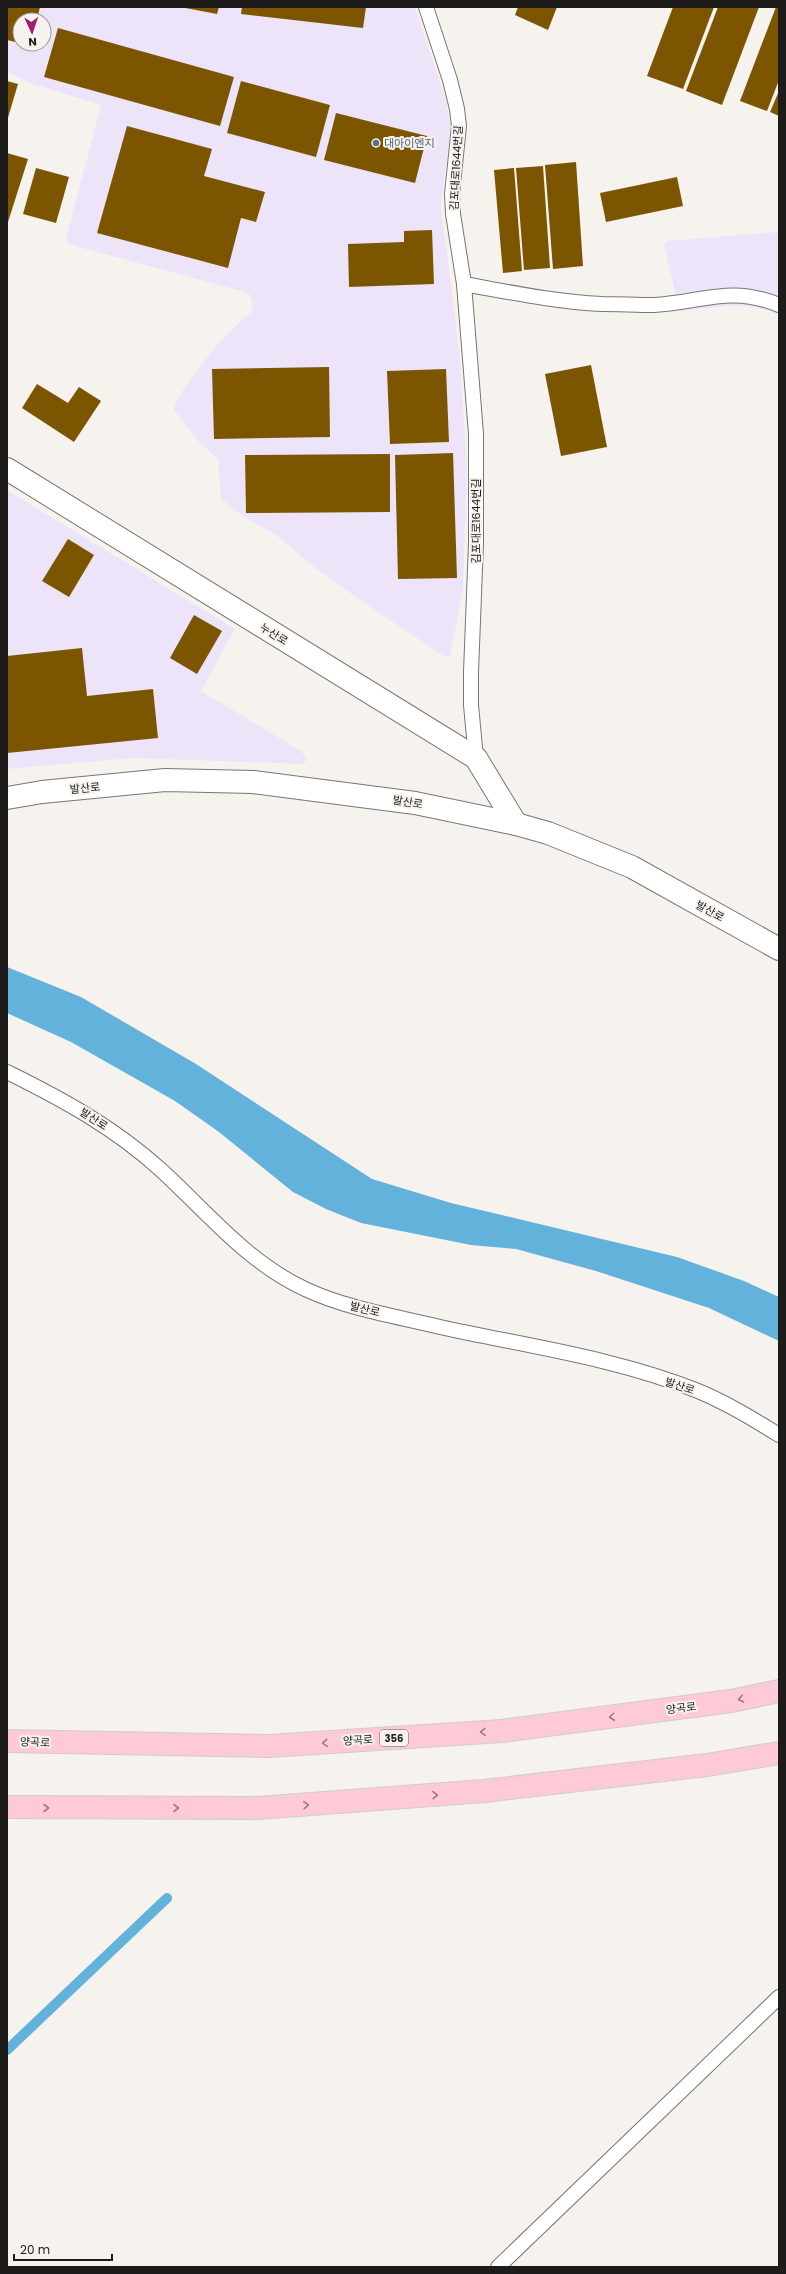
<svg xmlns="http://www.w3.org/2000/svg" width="786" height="2274" viewBox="0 0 786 2274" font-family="Poppins,'Noto Sans KR',sans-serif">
  <rect width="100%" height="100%" fill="#f6f2ee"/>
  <g fill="#eee4f9" fill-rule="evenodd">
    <path d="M7 7H415L445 97 451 127 441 207 459 349 467 466 463 591 450 656 445 657 363 602 315 568 280 538 237 512 221 499 218 459 200 443 174 410 175 403 183 390 206 359 223 338 252 311 253 306 250 295 245 292 68 244 66 239 101 105 30 83 7 72ZM20 20H44V44H20Z"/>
    <polygon points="779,232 779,315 756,307 735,305 680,311 664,246 667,241"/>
    <polygon points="7,490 235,629 201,691 301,751 307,759 303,764 132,758 7,769"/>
  </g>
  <polygon fill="#62b2dc" points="7,967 81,997 196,1064 372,1179 451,1203 677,1257 744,1281 779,1297 779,1341 709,1308 596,1271 516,1249 471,1245 361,1223 326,1209 293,1192 219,1132 175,1101 71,1042 7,1013"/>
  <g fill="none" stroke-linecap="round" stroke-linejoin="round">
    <polyline stroke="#62b2dc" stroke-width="10" points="7,2050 167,1898"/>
  </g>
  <g fill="#7c5501">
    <polygon points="7,7 40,7 37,20 20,20 20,43 7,40"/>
    <polygon points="180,7 219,7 217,14"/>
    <polygon points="242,7 366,7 363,28 241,14"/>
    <polygon points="518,7 557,7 548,30 515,15"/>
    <polygon points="673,7 714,7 683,89 647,76"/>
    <polygon points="718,7 759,7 722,105 686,91"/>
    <polygon points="776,7 779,7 779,80 767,111 740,101"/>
    <polygon points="58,28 234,77 220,126 44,77"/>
    <polygon points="7,81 18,84 7,121"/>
    <polygon points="241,81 330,105 316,157 227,133"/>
    <polygon points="779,91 779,116 770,112"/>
    <polygon points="336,113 427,136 415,183 324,160"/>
    <polygon points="127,126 212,149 204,176 265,192 256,222 241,218 228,268 97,233"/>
    <polygon points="7,153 28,159 8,222 7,222"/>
    <polygon points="576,162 583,266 553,269 545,165"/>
    <polygon points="543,166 550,268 524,270 516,168"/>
    <polygon points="36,168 69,177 56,223 23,214"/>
    <polygon points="514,168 522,271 503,273 494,170"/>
    <polygon points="677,177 683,206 606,222 600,193"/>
    <polygon points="432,230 434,284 349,287 348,244 404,242 404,231"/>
    <polygon points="591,365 607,447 561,456 545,374"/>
    <polygon points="329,367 330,437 214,439 212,369"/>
    <polygon points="446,369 449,442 390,444 387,371"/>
    <polygon points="37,384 68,403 79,387 101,401 74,442 22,408"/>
    <polygon points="453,453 457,578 398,579 395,455"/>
    <polygon points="390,454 390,512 246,513 245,455"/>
    <polygon points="68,539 94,555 69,597 42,581"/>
    <polygon points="194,615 222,631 197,674 170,658"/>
    <polygon points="82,648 87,696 153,689 158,738 7,753 7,656"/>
  </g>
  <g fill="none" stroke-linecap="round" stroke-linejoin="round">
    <g stroke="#797672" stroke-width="16">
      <g id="service">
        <polyline points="426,7 450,80 457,109 459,126 452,194 453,214 464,284 476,434 476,543 471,672 471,705 476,758"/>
        <path d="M464 284C509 292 556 302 602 304 619 304 637 305 654 305 703 302 730 285 779 305"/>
        <path d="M7 1072C62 1099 115 1128 161 1170 208 1213 247 1262 305 1289 348 1309 395 1316 440 1327 526 1346 616 1358 698 1391 727 1403 753 1419 779 1435"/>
        <polyline points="498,2267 779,1997"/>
      </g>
    </g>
    <g stroke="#797672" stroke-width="24">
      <polyline id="minor" points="7,469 476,758 516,824"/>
    </g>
    <g stroke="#797672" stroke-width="24">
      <polyline id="tertiary" points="7,798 42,792 165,780 253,782 415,803 516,824 548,833 632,867 779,949"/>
    </g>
    <g stroke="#cdcdcd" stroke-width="24">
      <g id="trunk">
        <polyline points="7,1741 269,1746 502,1731 731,1701 779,1691"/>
        <polyline points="7,1807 258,1808 484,1791 707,1765 779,1753"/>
      </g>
    </g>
    <use href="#service" stroke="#fff" stroke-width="14"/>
    <use href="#minor" stroke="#fff" stroke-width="22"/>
    <use href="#tertiary" stroke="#fff" stroke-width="22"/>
    <use href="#trunk" stroke="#fecad8" stroke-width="22"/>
  </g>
  <defs><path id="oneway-chevron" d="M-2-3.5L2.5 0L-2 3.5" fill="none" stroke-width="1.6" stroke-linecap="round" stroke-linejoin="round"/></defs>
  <g stroke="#997c82">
    <use href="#oneway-chevron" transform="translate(741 1699) rotate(168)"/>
    <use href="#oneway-chevron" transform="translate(612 1717) rotate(173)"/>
    <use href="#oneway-chevron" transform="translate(483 1732) rotate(176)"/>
    <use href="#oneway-chevron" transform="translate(325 1743) rotate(176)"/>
    <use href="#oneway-chevron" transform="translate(435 1795) rotate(-4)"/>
    <use href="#oneway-chevron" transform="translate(306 1805) rotate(-4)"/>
    <use href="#oneway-chevron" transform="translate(46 1808)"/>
    <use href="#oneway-chevron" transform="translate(176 1808)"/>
  </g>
  <circle fill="#5c6f8a" stroke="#f6f2ee" stroke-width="1.5" cx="376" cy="143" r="4"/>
  <g text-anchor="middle" stroke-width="4" stroke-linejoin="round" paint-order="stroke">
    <rect fill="#f6f2ee" stroke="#5e5c5a" stroke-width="1" x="380" y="1730" width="28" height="16" rx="3"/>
    <g font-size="10" font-weight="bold" fill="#1d1c1a">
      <text x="394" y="1742">356</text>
    </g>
    <g font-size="11" fill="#4e5e75" stroke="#f6f2ee" text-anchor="start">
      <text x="384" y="147">대아이엔지</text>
    </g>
    <g font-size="11" fill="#1d1c1a" stroke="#f6f2ee">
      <text transform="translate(456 168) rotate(-87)" y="4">김포대로1644번길</text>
      <text transform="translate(476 521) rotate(-90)" y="4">김포대로1644번길</text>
      <text transform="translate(274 634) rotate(32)" y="4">누산로</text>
      <text transform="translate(85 788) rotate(-6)" y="4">발산로</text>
      <text transform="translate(408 802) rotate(9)" y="4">발산로</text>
      <text transform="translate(710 911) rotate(29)" y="4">발산로</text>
      <text transform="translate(94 1119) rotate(33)" y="4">발산로</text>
      <text transform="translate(365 1309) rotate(14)" y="4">발산로</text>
      <text transform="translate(680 1386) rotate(18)" y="4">발산로</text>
      <text transform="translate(681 1708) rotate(-7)" y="4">양곡로</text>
      <text transform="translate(358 1740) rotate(-4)" y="4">양곡로</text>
      <text transform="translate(35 1742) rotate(2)" y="4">양곡로</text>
    </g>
  </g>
  <rect width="786" height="2274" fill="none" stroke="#1d1c1a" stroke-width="16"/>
  <g transform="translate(32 32) rotate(177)"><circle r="19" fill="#f6f2ee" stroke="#9f9c99"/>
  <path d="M0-3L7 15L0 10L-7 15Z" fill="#a01b6a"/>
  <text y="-6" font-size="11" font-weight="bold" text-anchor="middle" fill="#1d1c1a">N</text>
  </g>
  <path d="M14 2254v6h98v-6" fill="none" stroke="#1d1c1a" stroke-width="2"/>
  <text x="20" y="2254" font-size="12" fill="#1d1c1a" stroke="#f6f2ee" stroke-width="3" paint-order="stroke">20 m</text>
</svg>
